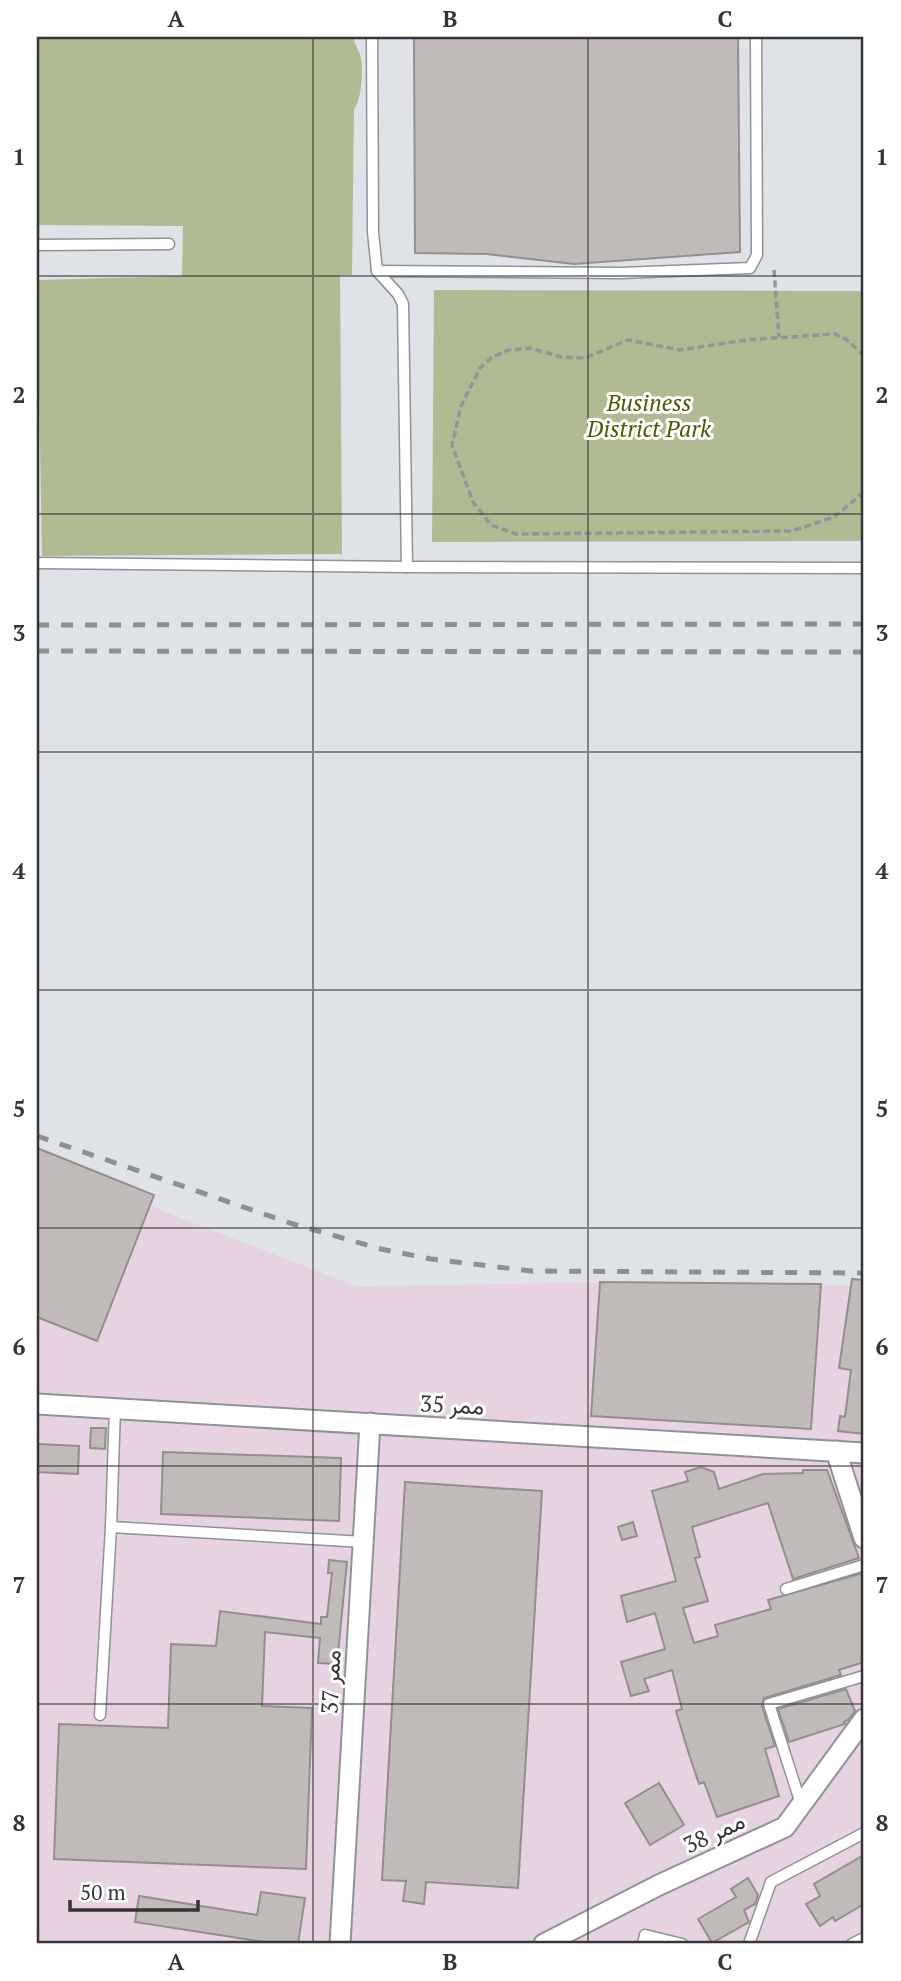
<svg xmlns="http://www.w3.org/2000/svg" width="901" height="1981" viewBox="0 0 901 1981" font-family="'PT Serif',Vazirmatn,serif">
  <rect width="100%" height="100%" fill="#dfe3e7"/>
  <polygon fill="#e6d2e1" points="37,1162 358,1287 600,1282 864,1286 864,1944 37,1944"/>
  <g fill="#b1bb93">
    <path d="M37 37H354C354 46 360 50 361 58 363 74 362 97 354 110L352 275H340L342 554 42 556 37 280 182 276 183 226 37 225Z"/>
    <polygon points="434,290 864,291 864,541 432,542"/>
  </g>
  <g fill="#c0bab9" stroke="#948e8e" stroke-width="2">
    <polygon points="414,37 738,37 740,252 574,264 487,254 415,253"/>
    <polygon points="37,1148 154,1195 97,1341 37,1317"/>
    <polygon points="852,1279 864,1280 864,1434 838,1431 840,1416 845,1417 851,1370 839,1368"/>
    <polygon points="600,1282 821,1284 811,1429 591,1416"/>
    <polygon points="91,1428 106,1428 105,1449 90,1448"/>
    <polygon points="37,1444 79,1446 78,1474 37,1472"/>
    <polygon points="163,1452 341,1458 339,1521 161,1514"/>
    <polygon points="701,1467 714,1472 719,1489 763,1474 803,1473 803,1470 827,1470 859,1558 793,1579 768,1503 692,1527 700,1557 695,1558 708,1601 683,1608 694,1643 718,1636 715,1625 771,1609 768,1600 863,1573 864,1575 864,1662 839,1670 841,1675 764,1698 762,1706 775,1746 765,1749 779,1796 717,1817 704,1782 699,1784 687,1748 676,1711 682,1709 672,1670 644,1679 649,1691 631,1696 621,1662 665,1649 655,1613 627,1622 621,1596 676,1581 652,1491 688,1481 685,1472"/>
    <polygon points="405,1482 542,1491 518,1888 426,1882 424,1904 403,1901 406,1881 382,1880"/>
    <polygon points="633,1522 637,1536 622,1540 618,1527"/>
    <polygon points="329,1560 347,1562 337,1664 318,1663 320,1638 265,1632 262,1706 312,1708 306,1869 54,1859 59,1724 168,1728 171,1644 216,1646 220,1611 321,1624 321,1617 327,1617 332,1573 328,1573"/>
    <polygon points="846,1689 855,1711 848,1720 844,1722 845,1724 789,1742 778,1709"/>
    <polygon points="659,1783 684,1825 650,1845 625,1803"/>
    <polygon points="864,1855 864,1904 835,1921 833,1917 820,1926 806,1904 820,1896 814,1884"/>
    <polygon points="748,1878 758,1895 755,1904 744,1910 749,1922 712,1943 698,1919 736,1897 731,1889"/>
    <polygon points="261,1892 305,1898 298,1944 277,1944 135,1922 139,1896 257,1915"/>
  </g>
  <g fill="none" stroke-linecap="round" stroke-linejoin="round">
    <g stroke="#8f9397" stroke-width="13">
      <g id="lane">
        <polyline points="372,37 373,232 377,271 398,294 403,304 407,567"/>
        <polyline points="37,245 169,244"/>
        <polyline points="377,271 621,273 750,268 757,255 756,37"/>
        <polyline points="37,563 407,567 864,568"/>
        <polyline points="111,1527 364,1542"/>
        <polyline points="786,1589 864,1565"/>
        <polyline points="100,1715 111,1527 115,1408"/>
        <polyline points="801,1804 769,1704 864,1676"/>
        <polyline points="643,1944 645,1935 682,1944"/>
        <polyline points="749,1944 771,1882 864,1833"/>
        <polyline points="852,1944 864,1938"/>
      </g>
    </g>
    <g stroke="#8f9397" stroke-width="23">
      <g id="street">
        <polyline points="37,1404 864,1453"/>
        <polyline points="836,1451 864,1538"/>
        <polyline points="340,1944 370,1423"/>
        <polyline points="544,1944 659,1885 785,1827 864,1719"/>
      </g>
    </g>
    <g stroke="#939699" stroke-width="3.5" stroke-dasharray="7 3.5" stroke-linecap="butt">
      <polyline points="774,270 779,337"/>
      <polyline points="864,356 847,340 835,334 745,340 680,350 628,340 585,358 561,357 530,348 508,350 491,358 480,368 461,406 452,445 473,502 491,525 516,534 792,531 834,517 864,492"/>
    </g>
    <use href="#lane" stroke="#fff" stroke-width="10"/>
    <use href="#street" stroke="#fff" stroke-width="19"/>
    <g stroke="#8d9093" stroke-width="5" stroke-dasharray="12 12" stroke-linecap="butt">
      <polyline points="37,625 864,624"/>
      <polyline points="37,651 864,652"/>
      <polyline points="37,1136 290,1223 381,1249 431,1259 531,1271 864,1273"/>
    </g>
  </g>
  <path fill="none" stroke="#343537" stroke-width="2" stroke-opacity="0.55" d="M313 37V1944M588 37V1944M37 276H864M37 514H864M37 752H864M37 990H864M37 1228H864M37 1466H864M37 1704H864"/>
  <g text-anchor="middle" stroke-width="6" stroke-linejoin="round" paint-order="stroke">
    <g font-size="23" font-style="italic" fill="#4d5a01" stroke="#fff">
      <text x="649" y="411">Business<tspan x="649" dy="26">District Park</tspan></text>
    </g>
    <g font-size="23" fill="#343537" stroke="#fff">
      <text transform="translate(452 1405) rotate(3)" y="8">ممر 35</text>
      <text transform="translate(331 1682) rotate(-87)" y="8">ممر 37</text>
      <text transform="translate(714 1833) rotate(-25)" y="8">ممر 38</text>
    </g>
  </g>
  <rect width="901" height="1981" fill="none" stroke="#ffffff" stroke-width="77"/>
  <path d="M70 1900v10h128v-10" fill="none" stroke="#343537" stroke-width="3.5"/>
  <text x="80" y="1900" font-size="21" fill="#343537" stroke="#ffffff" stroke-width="5" paint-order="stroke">50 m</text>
  <rect x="38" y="38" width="824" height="1904" fill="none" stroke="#343537" stroke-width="2.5"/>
  <g font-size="23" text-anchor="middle" font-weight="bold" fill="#343537">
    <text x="176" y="27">A</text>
    <text x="450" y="27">B</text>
    <text x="725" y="27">C</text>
    <text x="19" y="165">1</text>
    <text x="882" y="165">1</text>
    <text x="19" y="403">2</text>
    <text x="882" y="403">2</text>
    <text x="19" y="641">3</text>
    <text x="882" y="641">3</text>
    <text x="19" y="879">4</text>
    <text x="882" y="879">4</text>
    <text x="19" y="1117">5</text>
    <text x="882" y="1117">5</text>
    <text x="19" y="1355">6</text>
    <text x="882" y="1355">6</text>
    <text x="19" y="1593">7</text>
    <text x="882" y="1593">7</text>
    <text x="19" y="1831">8</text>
    <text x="882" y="1831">8</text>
    <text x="176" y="1970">A</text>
    <text x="450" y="1970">B</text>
    <text x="725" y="1970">C</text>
  </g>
</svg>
